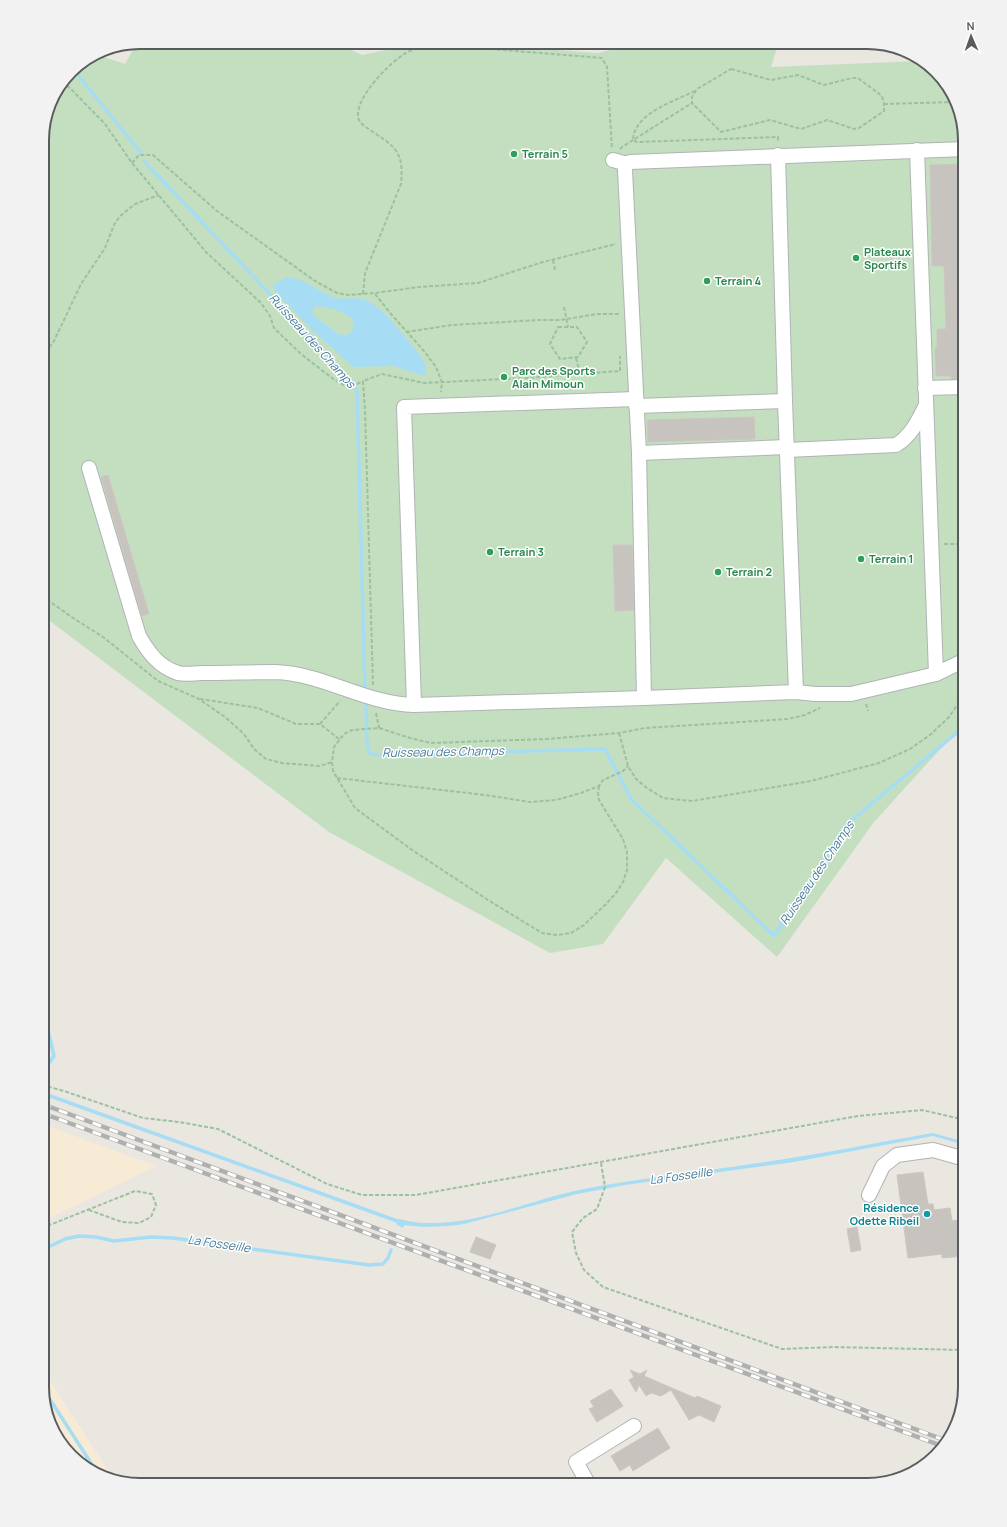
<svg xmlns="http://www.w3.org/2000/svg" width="1007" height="1527" viewBox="0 0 1007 1527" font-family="Manrope,sans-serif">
  <rect width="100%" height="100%" fill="#eae6e0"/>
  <g fill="#f8ebd6">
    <polygon points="42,1124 156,1166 42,1222"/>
    <polygon points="42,1369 113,1478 91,1472 55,1436 42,1387"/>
  </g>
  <polygon fill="#c4dfbf" points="140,42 335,42 362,55 423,42 454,42 598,53 642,42 779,42 771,67 922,61 952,91 965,140 965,722 874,822 777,957 666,858 603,944 550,953 329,832 42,615 42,134 52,97 71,71 95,54 125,64 137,43"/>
  <g fill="#a6ddf4" fill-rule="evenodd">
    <path d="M287 277C304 278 317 291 333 297 343 301 356 296 366 300 382 306 411 344 422 358L426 366V373L423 376 394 366 353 367 310 328 275 291 273 288 275 283ZM316 306C327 307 354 312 354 326 353 330 350 334 346 335L339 334 314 316 312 310Z"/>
    <path d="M933 1133 965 1142V1145L933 1136 794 1162 625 1185 577 1194 464 1224C445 1227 423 1228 404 1225L403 1228 396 1224 399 1219C459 1235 526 1200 584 1189 642 1178 700 1172 758 1163 816 1155 875 1143 933 1133Z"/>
  </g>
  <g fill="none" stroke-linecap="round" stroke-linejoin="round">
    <g stroke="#a6ddf4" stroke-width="3.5">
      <polyline points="73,69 141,153"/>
      <polyline points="144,161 324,351 352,382 357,390 365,691"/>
      <polyline points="366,699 367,745 370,754 377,755 605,749 632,800 774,936 847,824 965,726"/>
      <polyline points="42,1073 54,1056 42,1005"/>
      <polyline points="42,1084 43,1081 42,1081"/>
      <polyline points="42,1093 400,1222"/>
      <polyline points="42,1250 65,1239 79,1236 96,1237 114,1241 151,1237 173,1238 369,1265 383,1264 388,1258 391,1250"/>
      <polyline points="42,1387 98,1474"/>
    </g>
  </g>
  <g fill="#c7c3bf" stroke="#cec7bf">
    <polygon points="965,164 965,220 960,220 961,254 965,254 965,379 951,379 951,376 936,376 935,348 937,347 937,329 946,329 944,266 932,266 930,165"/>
    <polygon points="754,417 755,439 648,442 647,420"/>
    <polygon points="108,475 149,614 142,616 101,477"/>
    <polygon points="613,545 632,545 634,610 615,611"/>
    <polygon points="923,1172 928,1204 933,1204 934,1210 950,1208 952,1221 959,1220 963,1256 942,1258 942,1254 908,1258 897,1175"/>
    <polygon points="857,1227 861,1250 851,1252 847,1229"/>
    <polygon points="476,1237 496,1245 490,1259 470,1252"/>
    <polygon points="630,1370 640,1374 647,1370 644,1376 695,1398 697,1396 721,1406 714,1422 699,1415 689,1420 671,1390 661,1396 651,1393 646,1396 639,1385 636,1392 629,1380 634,1377"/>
    <polygon points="611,1389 623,1406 597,1422 589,1409 594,1407 590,1401"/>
    <polygon points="658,1428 670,1448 633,1471 630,1465 620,1471 611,1456"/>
  </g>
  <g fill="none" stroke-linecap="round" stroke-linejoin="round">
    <g stroke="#b1b3b6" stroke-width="16">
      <g id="minor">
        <polyline points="917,150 936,674"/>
        <polyline points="778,155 785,401 796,692"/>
        <polyline points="613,160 627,164"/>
        <polyline points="925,388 965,387"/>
        <polyline points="636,406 785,401"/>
        <path d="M787 450 896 445C911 436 918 421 926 405"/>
        <polyline points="639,453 787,447"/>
        <path d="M89 468 139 636C148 652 159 667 178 673 185 675 195 673 202 673 227 673 251 672 276 672 324 674 366 704 414 705L644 698 796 692 815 694H851L936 674 965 660"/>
        <polyline points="644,698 639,453 625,170 626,164 630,162 965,149"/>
        <polyline points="414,705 404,407 636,399"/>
        <polyline points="869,1195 883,1166 897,1155 933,1150 965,1159"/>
        <polyline points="589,1485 576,1462 634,1426"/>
      </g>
    </g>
    <g stroke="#9bc1a0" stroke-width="2" stroke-dasharray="4 2" stroke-linecap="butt">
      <polygon points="731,69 771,80 798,75 824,85 852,78 858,78 882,96 884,104 884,111 859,128 854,129 827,120 801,129 770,120 721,132 692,103 692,97 697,89"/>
      <polyline points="62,82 71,89 105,124 132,163 206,252 261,303 270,316 274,328 301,354 332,378 349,388 363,381"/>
      <path d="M695 91C675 101 634 113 633 140L637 142 778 137V142"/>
      <polyline points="884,104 955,102"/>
      <polyline points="620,149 622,147 692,103"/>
      <polyline points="132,163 139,155 153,155 217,211 315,281 337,293 348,295 375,293 419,287 478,283 543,262 616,244"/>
      <polyline points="960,234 965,234"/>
      <polyline points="553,260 555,270"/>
      <path d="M363 294 365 273 401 184C404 153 396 147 373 132 367 128 362 125 359 120 351 101 391 61 406 53 419 46 428 44 442 45L602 58 607 67 612 149"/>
      <polyline points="375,294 391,314 424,351 436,367 442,382 441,392"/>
      <polyline points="564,307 568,327"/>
      <polygon points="558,327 577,327 587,342 578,357 560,359 550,344"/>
      <polyline points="406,332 452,325 538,320 560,320 597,314 619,314"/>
      <polyline points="42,357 54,341 81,284 105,248 114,225 120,216 135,204 159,195"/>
      <polyline points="576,358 580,374"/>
      <polyline points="944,544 965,544"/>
      <polyline points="42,596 73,618 103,637 158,681 199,699 225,717 244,734 254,749 266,759 282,763 320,766 332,762"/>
      <polyline points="373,685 365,410 363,381 382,374 424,383 525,378 620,371 620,356"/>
      <polyline points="200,699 258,708 296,724 320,724 339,739"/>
      <polyline points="866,704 868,711"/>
      <polyline points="376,713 379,728"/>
      <polyline points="320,724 340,701"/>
      <polyline points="619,733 628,766 636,779 647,788 663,798 692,801 811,781 879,763 910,749 930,735 949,717 961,699 963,689 957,678"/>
      <polyline points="337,778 485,795 530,802 556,800 581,793 599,786 603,780 623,771 628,766"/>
      <polyline points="599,786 598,793 599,800 623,839 627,852 627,870 623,882 616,893 606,904 584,925 571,933 557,935 542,933 488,900 412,850 355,808 333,771 332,762 334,747 344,734 352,730 379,728 410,738 431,743 547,739 619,733 645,728 788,719 805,715 820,708"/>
      <polyline points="42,1085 64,1091 143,1118 179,1122 218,1129 327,1184 362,1195 416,1195 858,1116 922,1110 965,1120"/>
      <polyline points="601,1163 605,1187 597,1209 583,1218 572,1232 576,1253 584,1270 603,1287 782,1349 833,1347 965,1350"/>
      <polyline points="42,1228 135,1191 152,1194 156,1205 151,1217 139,1223 122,1222 89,1210"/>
    </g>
    <use href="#minor" stroke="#fff" stroke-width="14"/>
    <g stroke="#aeafaf" stroke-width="4.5">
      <g id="rail">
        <polyline points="42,1104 947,1441"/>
        <polyline points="42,1113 942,1446"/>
      </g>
    </g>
    <use href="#rail" stroke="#fff" stroke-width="3" stroke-dasharray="9" stroke-linecap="butt"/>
  </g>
  <g fill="#2e9e5b" stroke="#fff" stroke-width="1.5">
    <circle cx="514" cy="154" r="4"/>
    <circle cx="856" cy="258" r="4"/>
    <circle cx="707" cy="281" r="4"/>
    <circle cx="504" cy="377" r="4"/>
    <circle cx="490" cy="552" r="4"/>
    <circle cx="861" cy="559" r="4"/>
    <circle cx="718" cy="572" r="4"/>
  </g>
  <circle fill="#0f9aa8" stroke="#fff" stroke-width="1.5" cx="927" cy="1214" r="4"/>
  <g text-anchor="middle" stroke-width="3" stroke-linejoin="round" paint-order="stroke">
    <g font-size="11" font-weight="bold" fill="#27864d" stroke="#fff" text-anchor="start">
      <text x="522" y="158">Terrain 5</text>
      <text x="864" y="256">Plateaux<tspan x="864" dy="13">Sportifs</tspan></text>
      <text x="715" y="285">Terrain 4</text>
      <text x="512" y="375">Parc des Sports<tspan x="512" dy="13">Alain Mimoun</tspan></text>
      <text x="498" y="556">Terrain 3</text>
      <text x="869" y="563">Terrain 1</text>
      <text x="726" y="576">Terrain 2</text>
    </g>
    <g font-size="11" font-weight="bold" fill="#0d838f" stroke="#fff" text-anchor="end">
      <text x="919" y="1212">Résidence<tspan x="919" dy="13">Odette Ribeil</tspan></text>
    </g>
    <g font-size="12" font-style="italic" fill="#447b9a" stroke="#fff">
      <text transform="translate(312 341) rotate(48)" y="4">Ruisseau des Champs</text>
      <text transform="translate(443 752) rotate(-1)" y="4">Ruisseau des Champs</text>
      <text transform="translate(817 873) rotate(-56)" y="4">Ruisseau des Champs</text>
      <text transform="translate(681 1176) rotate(-8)" y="4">La Fosseille</text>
      <text transform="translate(219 1244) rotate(8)" y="4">La Fosseille</text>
    </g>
  </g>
  <path d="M0 0H1007V1527H0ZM140 49H867A91 91 0 0 1 958 140V1387A91 91 0 0 1 867 1478H140A91 91 0 0 1 49 1387V140A91 91 0 0 1 140 49Z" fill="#f2f2f2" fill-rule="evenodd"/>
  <path fill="none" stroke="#595c5f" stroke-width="2" d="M140 49H867A91 91 0 0 1 958 140V1387A91 91 0 0 1 867 1478H140A91 91 0 0 1 49 1387V140A91 91 0 0 1 140 49Z"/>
  <g transform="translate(971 36) rotate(358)" stroke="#ffffff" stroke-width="3" paint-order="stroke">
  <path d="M0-3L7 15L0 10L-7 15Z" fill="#595c5f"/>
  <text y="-6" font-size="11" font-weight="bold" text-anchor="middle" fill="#595c5f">N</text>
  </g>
</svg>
